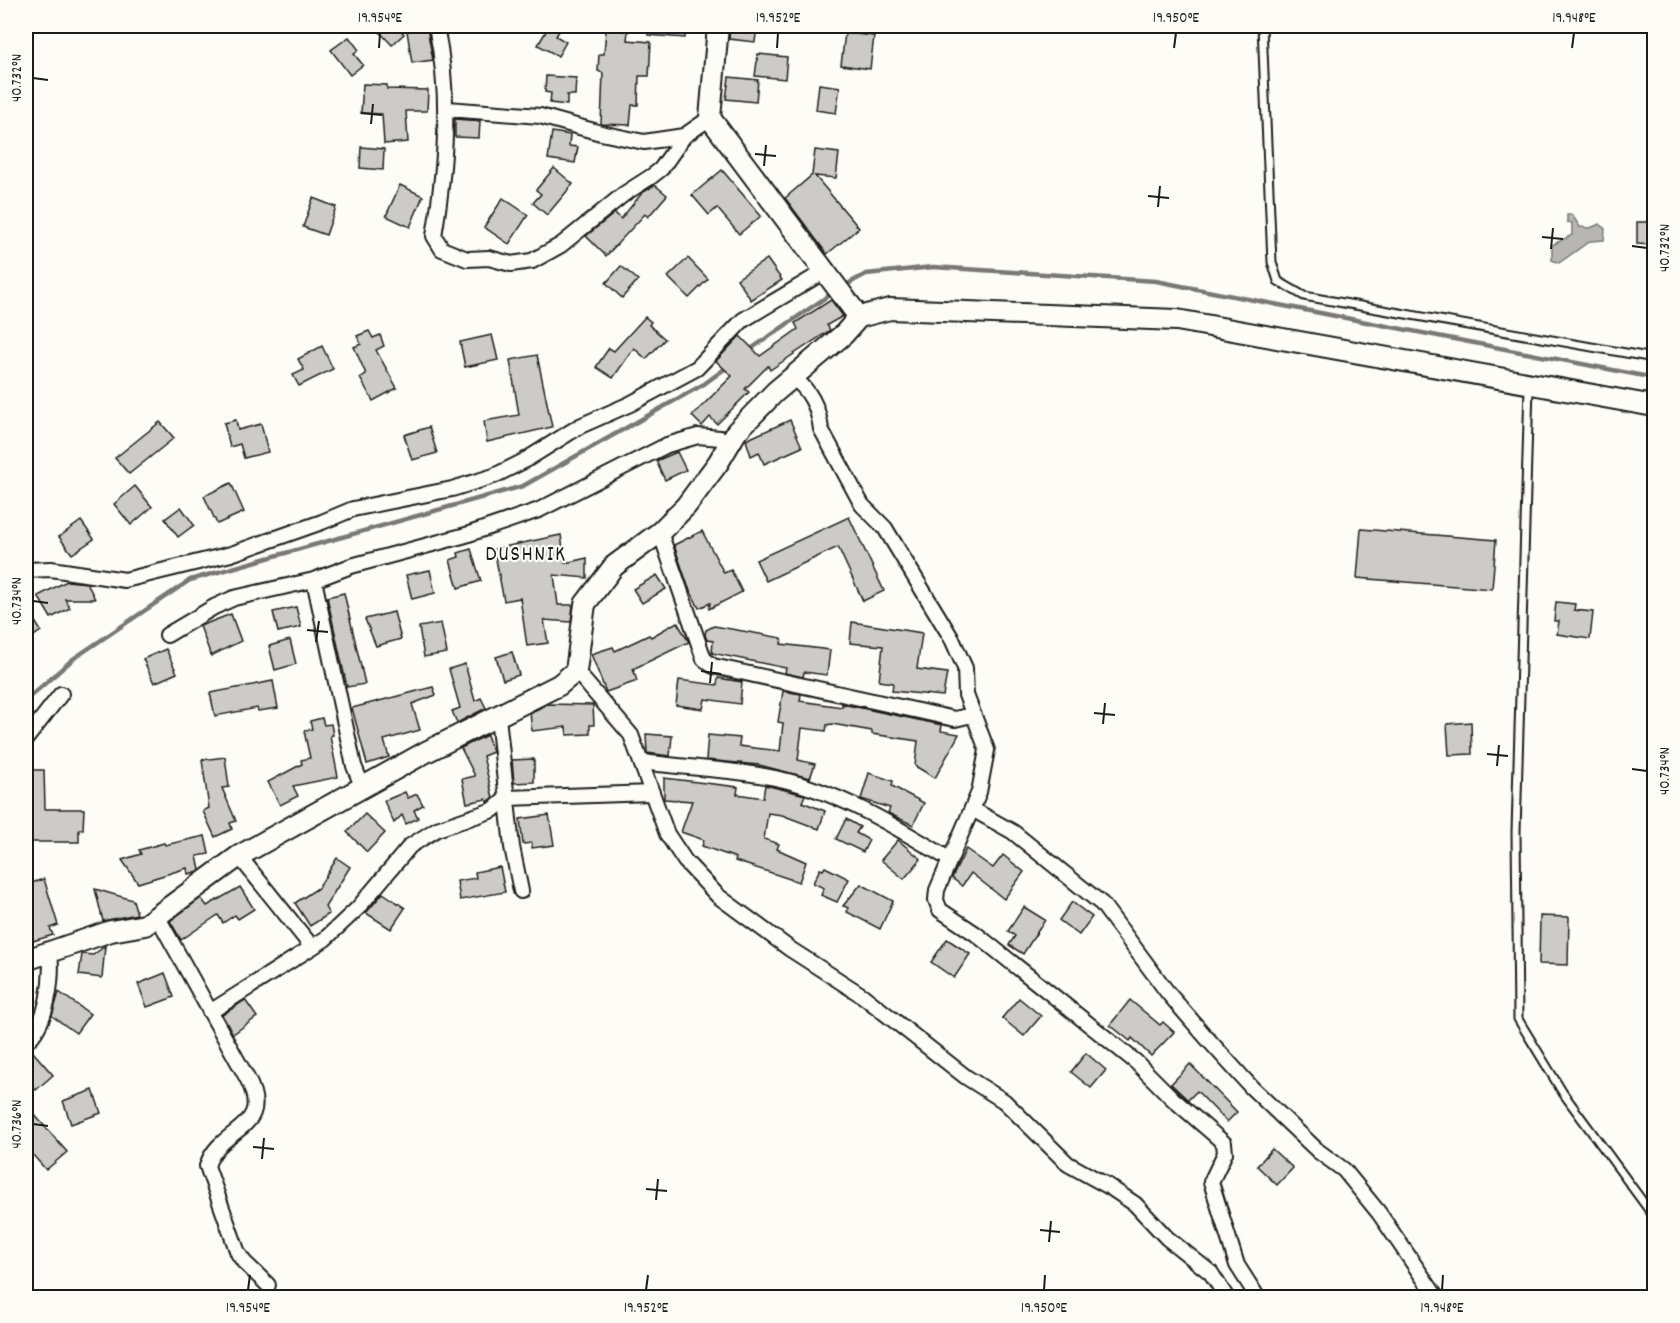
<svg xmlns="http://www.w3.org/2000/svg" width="1680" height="1323" viewBox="0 0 1680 1323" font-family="Dekko,sans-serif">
  <rect width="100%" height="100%" fill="#fdfcf7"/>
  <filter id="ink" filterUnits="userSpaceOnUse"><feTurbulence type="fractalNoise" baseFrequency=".0167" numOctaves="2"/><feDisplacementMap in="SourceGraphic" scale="12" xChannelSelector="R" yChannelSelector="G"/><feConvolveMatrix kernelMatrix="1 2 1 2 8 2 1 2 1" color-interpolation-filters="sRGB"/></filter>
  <g filter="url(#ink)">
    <polygon fill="#b7b6b2" stroke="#797876" stroke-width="1.5" points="1567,215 1572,215 1580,227 1590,228 1600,224 1605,229 1604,240 1590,241 1559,263 1552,260 1552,245 1572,235 1572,223 1567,222"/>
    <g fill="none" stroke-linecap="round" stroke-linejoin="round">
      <g stroke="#797876" stroke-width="4.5">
        <polyline points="842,287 866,274 933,267 1156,281 1654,378"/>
        <polyline points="748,351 835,291"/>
        <polyline points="26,700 73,659 190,580 523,486 704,384 730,365"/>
      </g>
    </g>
    <g fill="#cccbc8" stroke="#1c1c1c" stroke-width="1.5">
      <polygon points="374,26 396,26 404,34 392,45"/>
      <polygon points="549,26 562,26 556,36 566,42 558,56 538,45"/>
      <polygon points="648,26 686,26 685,38 648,35"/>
      <polygon points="730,26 757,26 755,42 729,39"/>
      <polygon points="427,28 433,60 412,63 407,31"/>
      <polygon points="606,29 628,31 627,40 651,42 649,76 639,76 638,105 632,105 630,125 601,124 603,73 598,71 599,54 604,54"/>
      <polygon points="845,33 874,36 870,69 841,65"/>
      <polygon points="349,37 359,50 354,54 363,65 350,75 331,50"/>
      <polygon points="758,54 787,57 785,79 755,76"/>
      <polygon points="546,76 576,78 575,95 567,95 567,105 550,103 551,93 545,92"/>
      <polygon points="729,77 758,80 756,102 726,99"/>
      <polygon points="363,84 387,85 387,89 428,90 427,111 406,111 408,142 384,144 382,114 361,113"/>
      <polygon points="819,84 840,87 836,113 816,110"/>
      <polygon points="455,119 480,121 479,138 455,137"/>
      <polygon points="552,132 570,135 569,146 578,147 575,163 548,159"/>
      <polygon points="361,147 384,149 383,170 360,168"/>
      <polygon points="815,150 839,153 836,178 815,176 859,228 827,254 785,198 812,175"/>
      <polygon points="554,168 573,184 547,215 533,203 541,194 536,190"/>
      <polygon points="722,170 761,216 739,234 717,208 709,215 692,195"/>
      <polygon points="400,185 423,196 410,227 386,216"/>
      <polygon points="655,185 667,195 648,217 645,214 606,256 586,236 615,213 621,219 642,193"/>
      <polygon points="313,198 336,207 326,235 303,227"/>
      <polygon points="503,198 528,215 509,244 484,227"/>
      <polygon points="1637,222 1654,222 1654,245 1637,244"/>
      <polygon points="688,258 708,279 689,298 668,277"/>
      <polygon points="767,259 782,280 751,300 737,279"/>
      <polygon points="621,266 638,280 622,298 606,283"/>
      <polygon points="831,300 843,316 827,325 830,330 770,370 768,366 745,389 749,392 717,424 710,417 702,426 692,416 732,376 716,361 740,336 760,356 798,329 795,323"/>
      <polygon points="645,317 651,322 649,325 665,339 646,359 634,348 613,378 596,367 609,348 614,351"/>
      <polygon points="369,331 373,338 380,335 384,346 376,350 397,388 373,401 360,378 366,374 354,347 361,344 357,336"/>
      <polygon points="492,335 498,360 465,367 460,342"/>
      <polygon points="322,346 333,369 299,386 293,375 304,370 298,359"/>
      <polygon points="537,355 552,427 487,442 484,421 519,415 510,360"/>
      <polygon points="236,420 238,430 261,424 268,452 244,458 240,444 230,447 224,423"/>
      <polygon points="790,420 802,447 764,464 759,452 751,456 746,440"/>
      <polygon points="160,422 174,438 129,474 115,458"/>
      <polygon points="429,427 437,453 412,460 404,435"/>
      <polygon points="677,452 686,470 665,480 656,461"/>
      <polygon points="231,483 244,512 217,524 204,496"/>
      <polygon points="135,486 152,507 131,525 114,504"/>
      <polygon points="181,507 194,525 178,537 165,519"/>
      <polygon points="849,517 884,591 863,601 838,547 766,581 756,560"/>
      <polygon points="81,521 94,539 72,554 59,537"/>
      <polygon points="1361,529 1496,540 1492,589 1357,578"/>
      <polygon points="702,531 724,573 731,570 742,592 709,609 710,603 699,608 688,586 674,545"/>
      <polygon points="561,535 565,563 587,558 587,578 554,575 558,605 573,605 571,622 544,620 548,643 527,646 520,598 504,601 494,549"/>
      <polygon points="471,549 481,581 458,588 450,560 459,557 458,553"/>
      <polygon points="430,570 435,593 412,599 406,575"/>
      <polygon points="657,575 666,589 642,603 633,589"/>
      <polygon points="67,581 87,583 95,599 65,599 70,608 51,618 38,596"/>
      <polygon points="344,593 365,684 347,687 327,597"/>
      <polygon points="1556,602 1575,604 1574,610 1593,612 1590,639 1557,634 1559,621 1554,621"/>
      <polygon points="296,607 301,627 278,632 273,612"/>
      <polygon points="394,612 401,639 376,646 365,619"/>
      <polygon points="231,614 241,641 211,656 200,626"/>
      <polygon points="34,620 41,631 26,641 26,625"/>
      <polygon points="677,622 689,642 633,669 637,681 606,692 591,654 613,647 615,651 649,635 651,637"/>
      <polygon points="852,622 922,633 917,669 947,673 943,696 892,691 893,683 879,681 883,646 850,643"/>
      <polygon points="441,623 447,653 424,657 419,627"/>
      <polygon points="714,626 782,638 781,644 830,650 827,675 804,672 803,677 785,673 786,668 712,653 713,641 707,640 705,635 706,630"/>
      <polygon points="290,640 296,664 275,670 269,646"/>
      <polygon points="166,649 177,673 154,683 143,659"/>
      <polygon points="512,652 519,675 503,680 496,657"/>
      <polygon points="465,664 475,701 481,698 486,708 457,723 452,711 460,708 449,669"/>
      <polygon points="718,678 742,682 740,704 705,699 703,709 676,705 679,680 717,685"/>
      <polygon points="273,681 278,708 258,711 257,708 215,716 210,693"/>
      <polygon points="433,687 436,695 412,704 420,730 384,740 389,757 367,764 352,708"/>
      <polygon points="783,691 801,694 800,701 842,707 842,704 942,725 941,731 959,734 935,778 915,766 918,741 872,734 872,731 832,724 827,725 826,731 802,728 798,760 815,764 810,778 759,765 706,760 708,735 740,738 739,746 780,751 783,723 778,722"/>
      <polygon points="547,704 593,705 594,725 590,725 590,734 567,735 566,727 532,731 530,713"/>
      <polygon points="322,718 324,725 331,724 333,735 330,736 338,777 293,786 298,796 280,805 268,782 302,764 301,760 310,758 304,731 312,729 310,721"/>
      <polygon points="1471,722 1472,754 1449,755 1447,724"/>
      <polygon points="646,734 672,736 670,756 647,753"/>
      <polygon points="487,735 493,752 483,756 493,798 487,802 486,799 467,803 462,779 475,776 461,748"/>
      <polygon points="225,757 229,787 222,788 236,821 230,823 232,829 215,837 203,811 209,808 202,760"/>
      <polygon points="534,759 534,782 514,783 512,760"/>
      <polygon points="26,770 44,770 45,809 84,809 83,829 79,829 79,842 26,842"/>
      <polygon points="869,773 893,781 892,786 924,803 913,825 888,813 890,808 861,799"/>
      <polygon points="664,778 738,787 737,794 763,798 765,785 805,795 802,802 825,811 819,829 782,815 768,813 764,839 779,844 777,849 806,862 799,882 735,861 736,858 702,846 704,840 681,832 692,801 664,799"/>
      <polygon points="405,792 408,798 417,794 423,805 414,810 418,818 406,824 402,815 394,823 384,801"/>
      <polygon points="365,814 385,833 367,852 347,832"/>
      <polygon points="549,815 554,845 532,848 532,843 523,844 520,819"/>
      <polygon points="846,819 860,827 856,833 869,840 863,852 836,839"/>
      <polygon points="205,836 209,854 197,856 200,870 198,871 188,874 187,868 138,883 122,860 141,854 139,850 164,843 165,845"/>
      <polygon points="898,840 921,859 904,879 881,860"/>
      <polygon points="966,849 993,868 1003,855 1024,872 1004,899 971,873 962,886 952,878"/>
      <polygon points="337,858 350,867 325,907 329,914 310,926 295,903 318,888"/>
      <polygon points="500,867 505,892 460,900 457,881 476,878 475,872"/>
      <polygon points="825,867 849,879 837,902 821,895 824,888 813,883 820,869 823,870"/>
      <polygon points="44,879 58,925 50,928 53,935 33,941 26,917 26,889 32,887 31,883"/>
      <polygon points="861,884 893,901 880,929 847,912 849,908 843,906"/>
      <polygon points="240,887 254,909 238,919 235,915 223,923 218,915 181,940 170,921 201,898 207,906"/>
      <polygon points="95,889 133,900 137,914 103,921"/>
      <polygon points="383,893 405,908 391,929 366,913"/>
      <polygon points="1072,902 1092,917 1079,935 1059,920"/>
      <polygon points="1024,907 1045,920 1023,954 1009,945 1015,936 1008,931"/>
      <polygon points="1540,916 1569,917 1568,965 1539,964"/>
      <polygon points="947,939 970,954 954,978 931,962"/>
      <polygon points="105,946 102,978 79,975 82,954 93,955"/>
      <polygon points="165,973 174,997 147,1007 138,984"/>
      <polygon points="59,992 90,1014 76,1033 52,1016"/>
      <polygon points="1019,998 1041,1016 1024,1036 1002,1018"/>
      <polygon points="245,1000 257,1017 233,1034 222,1015"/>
      <polygon points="1130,1000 1160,1025 1163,1022 1174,1032 1151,1056 1132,1038 1130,1041 1110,1025"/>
      <polygon points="33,1052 53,1075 36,1090 26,1078 26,1058"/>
      <polygon points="1086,1053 1106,1070 1091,1088 1071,1072"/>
      <polygon points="1190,1064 1237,1112 1227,1122 1197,1091 1188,1100 1171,1084"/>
      <polygon points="93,1090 101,1113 71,1124 63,1101"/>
      <polygon points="26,1105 67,1152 46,1170 26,1147"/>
      <polygon points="1272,1149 1293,1168 1277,1185 1257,1166"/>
    </g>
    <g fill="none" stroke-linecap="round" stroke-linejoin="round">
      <g stroke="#1c1c1c" stroke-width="11">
        <g id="lane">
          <polyline points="1262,26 1272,262 1278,281 1304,296 1654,358"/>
          <polyline points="1529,387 1516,832 1518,1019 1563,1093 1654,1217"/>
        </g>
      </g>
      <g stroke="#1c1c1c" stroke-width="18">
        <g id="street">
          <path d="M436 26C451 97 446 164 434 236L442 249 467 259 489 258 511 264 532 261 561 245 624 194 652 176 661 169 684 136 710 118"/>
          <polyline points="447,109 540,116 601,133 644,142 684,136"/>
          <path d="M793 377C810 391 818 406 821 429L862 505 885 528 952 639 965 668 966 695 987 750 979 792 937 890 936 900 940 910 976 934 1136 1062 1173 1099 1224 1143 1225 1153 1211 1182 1237 1265 1258 1298"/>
          <polyline points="660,532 704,659 713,666 955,719 972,715"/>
          <polyline points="26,570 51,569 125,580 231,554 322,522 353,509 452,489 494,476 524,461 580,426 630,404 697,368 743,320 825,271"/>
          <polyline points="314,580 354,766 363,788"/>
          <polyline points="167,635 214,607 234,598 314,580 351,566 466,535 539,510 667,445 698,436 720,438 729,442"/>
          <polyline points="576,671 631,735 667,834 685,861 718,896 790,949 863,996 966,1077 1004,1101 1068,1164 1108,1186 1135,1204 1167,1238 1211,1273 1227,1298"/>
          <polyline points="498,717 512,847 521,891"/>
          <polyline points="26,739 61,694"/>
          <path d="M643 762C686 768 732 769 775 778 838 791 895 826 949 859"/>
          <polyline points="972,809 1013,832 1102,904 1168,993 1205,1036 1252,1088 1318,1151 1344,1170 1379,1213 1437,1298"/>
          <polyline points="239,856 312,947"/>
          <path d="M156 914 247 1078C275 1131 219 1126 207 1166L238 1253 244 1262 268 1285"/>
          <polyline points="210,1012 325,939 358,908 410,846 437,829 493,810 507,798 652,793"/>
          <path d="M26 1042C48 1023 53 979 50 950"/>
        </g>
      </g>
      <g stroke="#1c1c1c" stroke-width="24">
        <g id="secondary">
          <polyline points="718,26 710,118 859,317"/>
          <polyline points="26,960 111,931 145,925 239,856 426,752 559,685 576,671 585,604 614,566 660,532 686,506 718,463 737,431 775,392 844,334 859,317 890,309 1177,320 1654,406"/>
        </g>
      </g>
      <use href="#lane" stroke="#fdfcf7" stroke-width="7"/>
      <use href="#street" stroke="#fdfcf7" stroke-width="14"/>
      <use href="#secondary" stroke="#fdfcf7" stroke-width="20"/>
    </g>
  </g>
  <path fill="none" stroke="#1c1c1c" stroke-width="2" d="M379 48 380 33M777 48 778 33M1174 48 1176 33M1572 48 1574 33M33 78 48 80M361 113 382 115M371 124 373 104M755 154 776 156M764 166 766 145M1148 196 1169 198M1158 207 1160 186M1542 237 1563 239M1632 246 1647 248M1551 249 1553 228M33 601 48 603M307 630 328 632M316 642 319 621M701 671 721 674M710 683 712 662M1094 713 1115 715M1103 724 1105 703M1487 754 1508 756M1497 766 1499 745M1632 769 1647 771M33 1124 48 1126M253 1147 274 1149M262 1159 264 1138M646 1189 667 1191M656 1200 658 1179M1040 1230 1060 1232M1049 1242 1051 1221M248 1290 250 1275M646 1290 648 1275M1044 1290 1045 1275M1442 1290 1443 1275"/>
  <g text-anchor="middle" stroke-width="4.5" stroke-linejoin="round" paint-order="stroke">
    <g font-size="22" letter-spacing="1.5" fill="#1c1c1c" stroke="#fdfcf7">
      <text x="526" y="560">DUSHNIK</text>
    </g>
  </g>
  <rect width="1680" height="1323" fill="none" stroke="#fdfcf7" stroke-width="66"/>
  <rect x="33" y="33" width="1614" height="1257" fill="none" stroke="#1c1c1c" stroke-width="2"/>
  <g font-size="15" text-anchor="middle" fill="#1c1c1c">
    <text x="380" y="22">19.954°E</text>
    <text x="778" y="22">19.952°E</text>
    <text x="1176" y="22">19.950°E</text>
    <text x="1574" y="22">19.948°E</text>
    <text transform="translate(16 78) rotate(-90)" y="5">40.732°N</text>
    <text transform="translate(1664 248) rotate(-90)" y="5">40.732°N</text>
    <text transform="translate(16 601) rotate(-90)" y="5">40.734°N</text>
    <text transform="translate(1664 771) rotate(-90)" y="5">40.734°N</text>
    <text transform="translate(16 1124) rotate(-90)" y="5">40.736°N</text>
    <text x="248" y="1312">19.954°E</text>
    <text x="646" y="1312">19.952°E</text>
    <text x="1044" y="1312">19.950°E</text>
    <text x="1442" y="1312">19.948°E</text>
  </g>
</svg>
